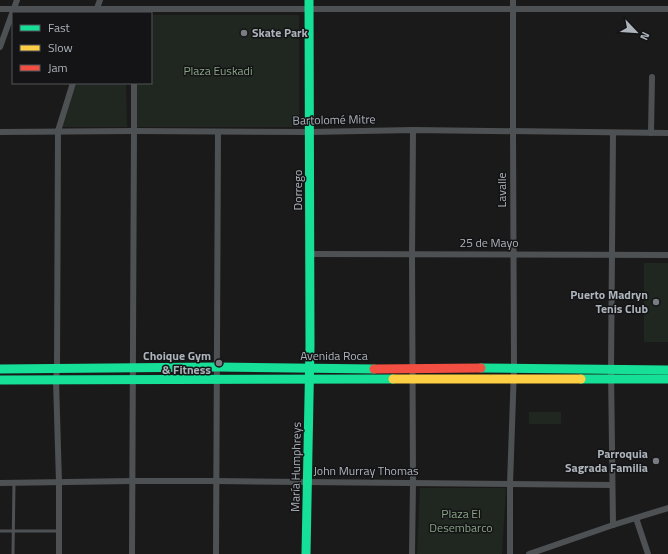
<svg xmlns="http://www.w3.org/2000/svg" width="668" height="554" viewBox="0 0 668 554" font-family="'Titillium Web',sans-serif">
  <rect width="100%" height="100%" fill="#1a1a1a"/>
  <g fill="#202720">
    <polygon points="151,15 299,15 299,127 137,127 137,83 151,83"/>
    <polygon points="76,83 126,83 127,127 61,127"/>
    <rect x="644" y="263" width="24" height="79"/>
    <rect x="529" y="412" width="32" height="12"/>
    <polygon points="420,488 506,488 502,554 417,554"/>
  </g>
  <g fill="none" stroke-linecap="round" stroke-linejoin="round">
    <g stroke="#4e5153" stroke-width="3">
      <polyline points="0,531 59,531"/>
      <polyline points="13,554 14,483"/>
    </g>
    <g stroke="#4e5153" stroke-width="6">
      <polyline points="0,9 668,9"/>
      <polyline points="96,11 100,0"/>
      <polyline points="0,47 17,0"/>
      <polyline points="0,132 134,131 310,132 413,130 668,133"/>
      <polyline points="613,133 611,370 613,525"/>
      <polyline points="651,133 652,77"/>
      <polyline points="310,254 668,255"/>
      <polyline points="0,483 133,481 216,481 612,485"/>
      <polyline points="636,518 648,554"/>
      <polyline points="59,554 59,483 56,380 57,368 58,131 73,83"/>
      <polyline points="132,554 134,131 134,83"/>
      <polyline points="216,554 218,132"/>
      <polyline points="412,554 413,483 412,254 413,130"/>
      <polyline points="510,554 510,484 514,368 513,131 513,0"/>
      <polyline points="529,554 613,525 668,508"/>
    </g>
    <g stroke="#16e098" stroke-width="9">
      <polyline points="481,368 668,370"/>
      <polyline points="0,369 216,367 374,369"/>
      <polyline points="581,379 668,379"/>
      <polyline points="0,380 393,379"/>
      <polyline points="306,554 310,346 309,0"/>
    </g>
    <polyline stroke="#ffcf43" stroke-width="9" points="393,379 581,379"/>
    <polyline stroke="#f24e42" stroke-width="9" points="374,369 481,368"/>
  </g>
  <g fill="#797d82" stroke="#141416" stroke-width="1.5">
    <circle cx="244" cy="33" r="4"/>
    <circle cx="656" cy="302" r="4"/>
    <circle cx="219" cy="363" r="4"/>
    <circle cx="656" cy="461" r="4"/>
  </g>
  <g text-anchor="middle" stroke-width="3" stroke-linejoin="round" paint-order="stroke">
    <g font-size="12" font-weight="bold" fill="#acb3ba" stroke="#141416" text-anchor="end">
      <text x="252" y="37" text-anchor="start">Skate Park</text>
      <text x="648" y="299">Puerto Madryn<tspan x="648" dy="14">Tenis Club</tspan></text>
      <text x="211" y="360">Choique Gym<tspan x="211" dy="14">&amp; Fitness</tspan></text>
      <text x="648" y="458">Parroquia<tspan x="648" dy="14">Sagrada Familia</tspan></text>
    </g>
    <g font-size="12" fill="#88a485" stroke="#141416">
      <text x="218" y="75">Plaza Euskadi</text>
      <text x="461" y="518">Plaza El<tspan x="461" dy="14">Desembarco</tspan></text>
    </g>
    <g font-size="12" fill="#acb3ba" stroke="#141416">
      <text transform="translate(334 120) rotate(-1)" y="4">Bartolomé Mitre</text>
      <text transform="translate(298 190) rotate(-90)" y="4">Dorrego</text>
      <text transform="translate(502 190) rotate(-90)" y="4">Lavalle</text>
      <text x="489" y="247">25 de Mayo</text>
      <text x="334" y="360">Avenida Roca</text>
      <text transform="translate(296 467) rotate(-89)" y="4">María Humphreys</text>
      <text x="366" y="475">John Murray Thomas</text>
    </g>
  </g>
  <rect x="12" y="12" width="140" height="72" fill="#141416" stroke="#515458"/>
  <rect x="20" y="25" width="20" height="6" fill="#16e098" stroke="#515458"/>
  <text x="48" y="32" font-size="12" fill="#acb3ba">Fast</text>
  <rect x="20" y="45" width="20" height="6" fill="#ffcf43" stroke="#515458"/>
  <text x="48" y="52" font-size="12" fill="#acb3ba">Slow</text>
  <rect x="20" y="65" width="20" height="6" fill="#f24e42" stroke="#515458"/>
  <text x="48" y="72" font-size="12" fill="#acb3ba">Jam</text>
  <g transform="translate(636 32) rotate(115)" stroke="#141416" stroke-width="3" paint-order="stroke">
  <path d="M0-3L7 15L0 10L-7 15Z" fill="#acb3ba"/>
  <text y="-6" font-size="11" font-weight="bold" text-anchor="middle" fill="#acb3ba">N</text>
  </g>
</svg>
